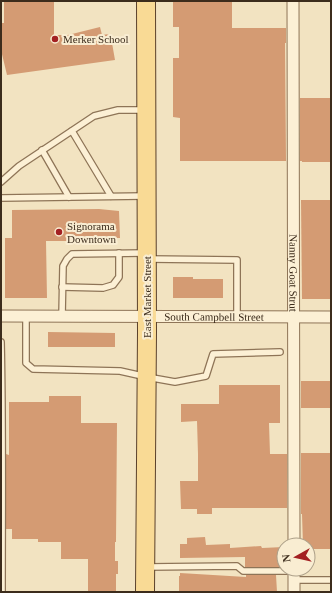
<svg xmlns="http://www.w3.org/2000/svg" width="332" height="593" viewBox="0 0 332 593" font-family="'Times New Roman',serif">
  <rect width="100%" height="100%" fill="#f2e3c1"/>
  <g fill="#d49b73">
    <polygon points="173,1 232,1 232,28 286,28 286,43 285,43 286,161 180,161 180,118 173,117 173,58 179,58 179,27 173,27"/>
    <polygon points="4,2 54,2 54,35 68,35 100,27 102,35 109,34 110,43 112,43 115,60 7,75 1,50 1,23 4,23"/>
    <polygon points="300,98 331,98 331,162 302,162 302,161 300,161"/>
    <polygon points="301,200 331,200 331,299 302,299"/>
    <polygon points="99,209 119,211 120,238 116,238 116,241 46,241 47,298 5,298 5,238 12,238 12,210"/>
    <polygon points="173,277 193,277 193,279 223,279 223,298 173,298"/>
    <polygon points="48,332 115,333 115,347 48,347"/>
    <rect x="301" y="381" width="30" height="27"/>
    <polygon points="219,385 280,385 280,423 269,423 270,454 287,454 287,508 212,508 212,514 197,514 197,509 181,509 180,481 198,481 198,454 197,421 181,422 181,404 219,404"/>
    <polygon points="49,396 81,396 81,423 117,423 116,542 115,542 115,561 118,561 118,574 116,574 116,592 88,592 88,559 61,559 61,542 38,542 38,539 12,539 12,529 6,529 6,454 9,455 9,402 49,402"/>
    <polygon points="301,453 331,453 331,549 308,549 308,545 303,545 302,514 301,514"/>
    <polygon points="205,537 206,545 230,544 230,548 261,546 262,548 284,547 284,567 245,567 245,557 180,558 180,544 187,544 187,538"/>
    <polygon points="180,573 246,577 246,575 276,575 277,592 179,592 179,576 180,576"/>
  </g>
  <g fill="none" stroke-linecap="round" stroke-linejoin="round">
    <g stroke="#8e7457" stroke-width="8">
      <g id="service">
        <polyline points="72,131 111,196"/>
        <polyline points="42,150 69,197"/>
        <polyline points="1,182 19,166 94,116 118,110 144,110"/>
        <polyline points="1,198 144,196"/>
        <polyline points="149,259 237,260 237,317"/>
        <polyline points="62,287 103,288 113,285 119,277 119,253"/>
        <polyline points="62,316 63,266 67,259 72,254 144,253"/>
        <polyline points="26,317 26,363 33,369 120,371 147,377 175,382 206,376 213,354 280,352"/>
        <path d="M1 342C3 426 2 509 2 592"/>
        <polyline points="148,567 237,566 243,571 294,571"/>
        <polyline points="294,580 331,580"/>
      </g>
    </g>
    <g stroke="#8e7457" stroke-width="13">
      <g id="minor">
        <path id="s1" d="M293 1 294 545"/>
        <path id="s2" d="M1 316 331 317"/>
        <polyline points="294,569 294,592"/>
      </g>
    </g>
    <g stroke="#5b412b" stroke-width="20">
      <polyline id="primary" points="145,592 147,332 146,1"/>
    </g>
    <use href="#service" stroke="#fcf0d5" stroke-width="5.5"/>
    <use href="#minor" stroke="#fcf0d5" stroke-width="11"/>
    <use href="#primary" stroke="#f9da95" stroke-width="18"/>
  </g>
  <g fill="#a32022" stroke="#f9edd2" stroke-width="1.5">
    <circle cx="55" cy="39" r="4"/>
    <circle cx="59" cy="232" r="4"/>
  </g>
  <g text-anchor="middle" stroke-width="4" stroke-linejoin="round" paint-order="stroke">
    <g font-size="11" fill="#3c2c1c" stroke="#f9edd2" text-anchor="start">
      <text x="63" y="43">Merker School</text>
      <text x="67" y="230">Signorama<tspan x="67" dy="13">Downtown</tspan></text>
    </g>
    <g font-size="11" fill="#3c2c1c" stroke="#f9edd2">
      <text dy="4" stroke="none"><textPath href="#s1" startOffset="272">Nanny Goat Strut</textPath></text>
      <text transform="translate(147 297) rotate(-90)" y="4">East Market Street</text>
      <text dy="4" stroke="none"><textPath href="#s2" startOffset="213">South Campbell Street</textPath></text>
    </g>
  </g>
  <rect width="332" height="593" fill="none" stroke="#3c2c1c" stroke-width="4"/>
  <g transform="translate(296 557) rotate(262)"><circle r="19" fill="#f9edd2" stroke="#ada089"/>
  <path d="M0-3L7 15L0 10L-7 15Z" fill="#a32022"/>
  <text y="-6" font-size="11" font-weight="bold" text-anchor="middle" fill="#3c2c1c">N</text>
  </g>
</svg>
